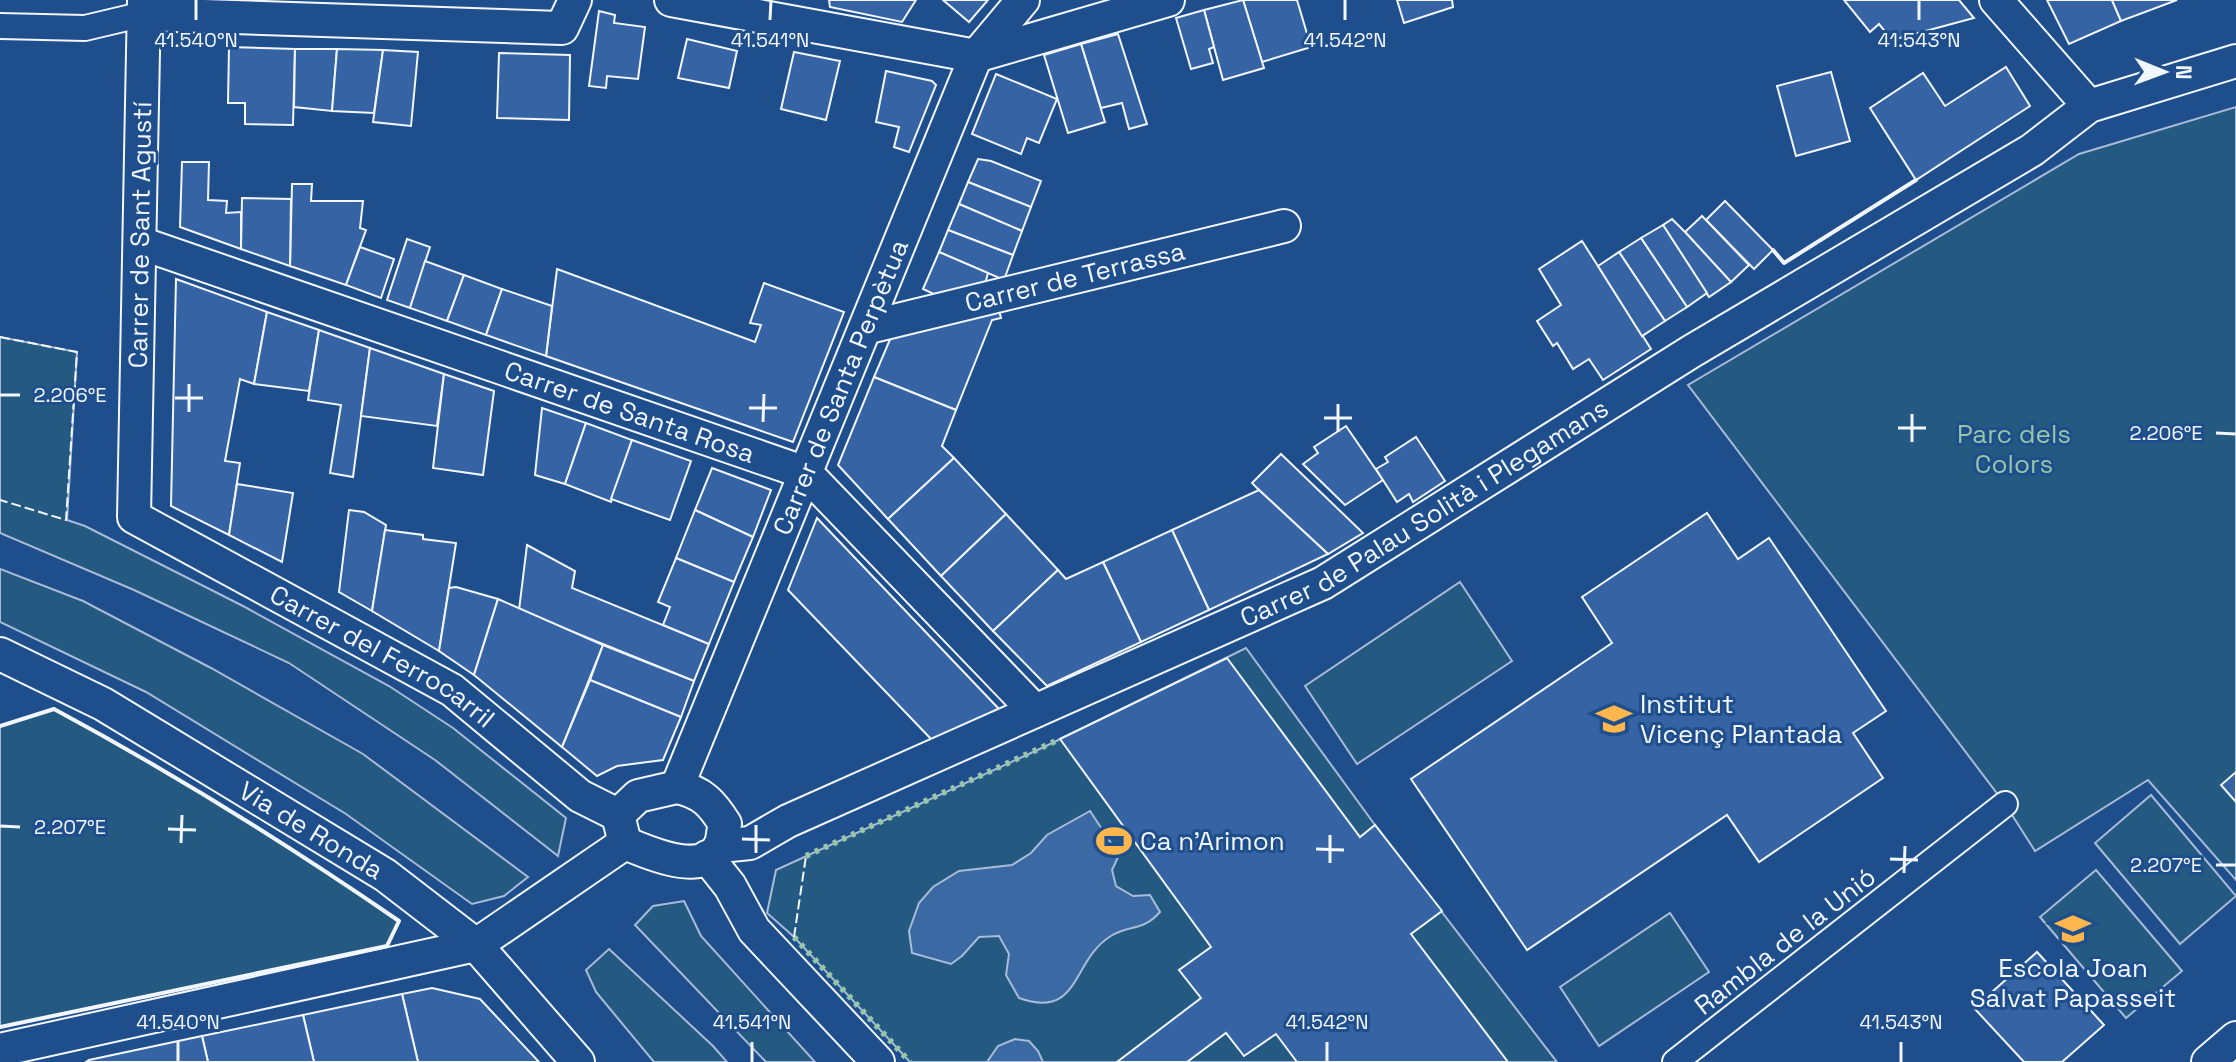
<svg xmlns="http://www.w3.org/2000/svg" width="2236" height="1062" viewBox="0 0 2236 1062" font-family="'Space Grotesk',sans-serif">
  <rect width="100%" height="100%" fill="#1f4e8c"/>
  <g fill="#245a82" stroke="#a8bbd7" stroke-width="2">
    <polygon points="2236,107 2236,880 2148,780 2035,851 2005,804 1688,385 2079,154"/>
    <polygon points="0,337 77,352 67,520 85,526 243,606 389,686 453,728 566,818 558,856 435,760 289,663 134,590 0,533"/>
    <polygon points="0,569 83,601 211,668 363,754 528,877 504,896 472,904 346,814 146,692 0,622"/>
    <polygon points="1460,582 1512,661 1357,764 1305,686"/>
    <polygon points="1246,648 1375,825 1557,1062 910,1062 794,937 767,913 776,870 1044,747"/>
    <path d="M54 709C173 773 287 844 399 921L387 946 0 1027V726Z"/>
    <polygon points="2151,795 2236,896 2180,944 2095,843"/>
    <polygon points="2096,870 2182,971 2126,1018 2040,917"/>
    <polygon points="684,901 701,936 815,1062 766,1062 635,925 653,906"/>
    <polygon points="1670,913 1709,972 1599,1046 1560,987"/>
    <polygon points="609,949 713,1046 727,1062 654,1062 596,992 586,970"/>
  </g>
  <g fill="#3b69a3" stroke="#a8bbd7" stroke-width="2">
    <path d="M1090 811 1119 855 1112 870 1116 886 1133 896 1150 895 1160 912C1142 932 1131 924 1111 936 1071 960 1081 1020 1019 998L1006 975 1009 954 999 936 979 937 962 956 951 964 912 953 909 931 919 903 933 887 959 871 1012 865 1031 853 1047 835Z"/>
    <polygon points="1015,1039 1029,1041 1038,1051 1043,1062 987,1062 998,1046"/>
  </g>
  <g fill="#3563a3" stroke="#f2f6ff" stroke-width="2">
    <polygon points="829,0 916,0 902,22 830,7"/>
    <polygon points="943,0 988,0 969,22"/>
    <polygon points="1243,0 1297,0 1311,47 1262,62"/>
    <polygon points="1243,0 1264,68 1223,80 1204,10"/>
    <polygon points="1397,0 1452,0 1453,7 1404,23"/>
    <polygon points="1844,0 1959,0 1974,18 1892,40 1879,24 1870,32"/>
    <polygon points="2047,0 2112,0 2121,21 2069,44"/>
    <polygon points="2112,0 2177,0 2121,21"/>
    <polygon points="1204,10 1214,47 1209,49 1213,63 1191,69 1176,18"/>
    <polygon points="599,11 615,15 614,23 645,27 638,79 607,76 606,88 589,86"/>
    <polygon points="1118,34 1147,124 1129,129 1122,103 1101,108 1081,44"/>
    <polygon points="687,39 737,51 729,88 678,78"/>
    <polygon points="1081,44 1105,122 1068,133 1044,55"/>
    <polygon points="229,47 295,49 293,125 245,124 245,103 228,103"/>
    <polygon points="295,49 337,49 332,111 294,107"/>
    <polygon points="337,49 383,50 374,113 332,111"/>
    <polygon points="383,50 418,52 411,126 373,122"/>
    <polygon points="794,52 840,61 826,120 781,109"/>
    <polygon points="499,53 570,55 569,120 497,118"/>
    <polygon points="2006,67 2030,106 1916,180 1870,108 1923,73 1945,106"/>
    <polygon points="886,71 932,81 936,85 909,152 894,147 899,127 876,122"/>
    <polygon points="1831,72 1850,141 1796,156 1777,86"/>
    <polygon points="996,74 1057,99 1039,143 1027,138 1021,154 972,134"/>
    <polygon points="978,159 991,161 1041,181 1031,207 968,182"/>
    <polygon points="182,162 209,162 208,200 227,201 226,213 241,212 241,249 180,227"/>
    <polygon points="968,182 1031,207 1022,231 959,204"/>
    <polygon points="292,184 312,184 311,201 363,201 360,228 366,230 346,285 290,266"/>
    <polygon points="242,198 291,199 290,266 241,249"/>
    <polygon points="1725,201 1773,250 1754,269 1706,220"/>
    <polygon points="959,204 1022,231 1013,255 948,230"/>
    <polygon points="1702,216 1749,265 1731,282 1685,232"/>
    <polygon points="1672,219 1685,232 1731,282 1709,297 1663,225"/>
    <polygon points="1663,225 1707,293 1687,307 1641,238"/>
    <polygon points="948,230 1013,255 1004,280 939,252"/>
    <polygon points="1641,238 1687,307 1665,321 1619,252"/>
    <polygon points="407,239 430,247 410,308 387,300"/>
    <polygon points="1582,241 1651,349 1603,380 1589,359 1573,369 1557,343 1553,346 1537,321 1561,305 1539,269"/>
    <polygon points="360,247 394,259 381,298 346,285"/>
    <polygon points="939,252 988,273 985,284 938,296 923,289"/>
    <polygon points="1619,252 1665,321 1642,336 1598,266"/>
    <polygon points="425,261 464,275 447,321 410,308"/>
    <polygon points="557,269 755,342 761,325 750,323 764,283 844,312 793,442 546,356"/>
    <polygon points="464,275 502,289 486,335 447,321"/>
    <polygon points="176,279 267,312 254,384 240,379 225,461 240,463 229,535 171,506"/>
    <polygon points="502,289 552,306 546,356 486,335"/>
    <polygon points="998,306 1001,318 992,320 956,410 874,377 894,330"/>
    <polygon points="267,312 319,330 309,391 254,384"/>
    <polygon points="319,330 370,348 353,477 330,473 341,405 308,400"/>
    <polygon points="370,348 444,374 437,426 361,416"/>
    <polygon points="444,374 494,391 483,475 433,468"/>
    <polygon points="874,377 956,410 942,446 954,458 888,519 838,465"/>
    <polygon points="542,408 586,423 565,484 535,475"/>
    <polygon points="586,423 632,440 611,502 565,484"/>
    <polygon points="1346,426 1383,480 1345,505 1303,464 1318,453 1314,447"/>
    <polygon points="1416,437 1445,481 1413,502 1409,494 1397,502 1376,469 1388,462 1385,457"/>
    <polygon points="632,440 691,461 670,520 611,499"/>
    <polygon points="1281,454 1363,533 1328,554 1259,490 1252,483"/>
    <polygon points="954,458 1006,514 941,576 888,519"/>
    <polygon points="712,468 771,490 753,537 695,510"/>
    <polygon points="237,484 293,493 282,562 229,535"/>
    <polygon points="1259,490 1328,554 1209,610 1172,530"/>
    <polygon points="349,510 364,512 386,525 372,611 339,592"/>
    <polygon points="695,510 753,537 734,582 676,558"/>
    <polygon points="1707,513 1738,559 1769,538 1886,711 1853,733 1883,778 1759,862 1727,815 1527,950 1411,779 1612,643 1582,597"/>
    <polygon points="1006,514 1058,570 993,631 941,576"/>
    <polygon points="817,518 999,709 932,740 788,590"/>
    <polygon points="385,530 423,535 423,539 456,543 439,651 372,611"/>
    <polygon points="1172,530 1209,610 1141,642 1103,562"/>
    <polygon points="527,545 575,571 572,588 709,644 694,681 519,610"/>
    <polygon points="676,558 734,582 709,644 663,625 670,607 658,602"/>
    <polygon points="1103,562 1141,642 1047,686 993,631 1058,570 1066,579"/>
    <polygon points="456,587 498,599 474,675 439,651 449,588"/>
    <polygon points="498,599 603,645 562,747 474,675"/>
    <polygon points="603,645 694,681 681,717 590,680"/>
    <polygon points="1227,658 1360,837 1375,825 1442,911 1411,934 1508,1062 1297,1062 1276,1034 1244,1056 1226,1033 1187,1062 1117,1062 1201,998 1179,970 1211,947 1060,739"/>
    <polygon points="590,680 681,717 663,760 617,766 597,776 562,747"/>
    <polygon points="2236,772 2236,802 2221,785"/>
    <polygon points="2037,952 2104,1025 2062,1062 2024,1062 1974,1008"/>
    <polygon points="432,988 480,999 539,1062 418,1062 402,994"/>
    <polygon points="402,994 418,1062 314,1062 303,1015"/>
    <polygon points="303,1015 314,1062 208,1062 202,1036"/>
    <polygon points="202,1036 208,1062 86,1062 89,1060"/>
  </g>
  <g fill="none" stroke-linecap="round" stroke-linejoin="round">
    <g stroke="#f2f6ff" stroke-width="28">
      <g id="pedestrian">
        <polyline points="0,26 85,28 144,14"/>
        <polyline points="1675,1062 2005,804"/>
      </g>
    </g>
    <g stroke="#f2f6ff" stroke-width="36">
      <g id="minor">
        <path id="s1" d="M144 0 134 517 452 690 580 796 618 815"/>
        <polyline points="671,0 976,56 1168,0"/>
        <polyline points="1996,0 2089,106"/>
        <polyline points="144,14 562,28 575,0"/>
        <path id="s2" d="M140 243 806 473 1035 711"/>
        <path id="s3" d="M865 328 1284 226"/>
        <path id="s4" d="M0 654 103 704 385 875 476 945 578 1062"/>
        <path id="s5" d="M677 787 976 56 1023 0"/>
        <path d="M677 787C702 792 712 803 725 824 723 830 723 838 721 844 706 879 649 853 625 843L618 815 638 796Z"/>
        <path id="s6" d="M720 846 750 843 788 821 1323 583 1692 351 2032 150 2089 106 2236 61"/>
        <polyline points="707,857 730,886 754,930 878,1062"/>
        <polyline points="0,1050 476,945 625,843"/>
        <polyline points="2208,1062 2236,1038"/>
      </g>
    </g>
    <use href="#pedestrian" stroke="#1f4e8c" stroke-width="24"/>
    <use href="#minor" stroke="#1f4e8c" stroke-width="32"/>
    <g stroke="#97c8a6" stroke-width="6" stroke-dasharray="4 6" stroke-linecap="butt">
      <polyline points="806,856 1060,739"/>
      <polyline points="794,937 910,1062"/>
    </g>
    <g stroke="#f2f6ff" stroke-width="2" stroke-dasharray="10 4" stroke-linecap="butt">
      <polyline points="0,337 77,352 66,520 0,500"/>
      <polyline points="794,937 806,856"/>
    </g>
    <g stroke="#f2f6ff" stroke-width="4">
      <polyline points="1773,250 1784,263 1916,180"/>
      <path d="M0 726 54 709C173 773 287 844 399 921L387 946 0 1027"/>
    </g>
  </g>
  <path fill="none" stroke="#f2f6ff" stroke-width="3" d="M196 20V0M770 20 771 0M1345 20V0M1919 20V0M0 395H20M175 398H203M749 408H777M189 412V384M1324 418H1352M763 422 764 394M1898 428H1926M1338 432V404M2216 433 2236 434M1912 442V414M0 826 20 827M168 829 196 830M742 839 770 840M181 843 182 815M1316 849 1344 850M756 853V825M1890 859 1918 860M1330 863V835M2216 865H2236M1904 873 1905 846M178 1062V1042M752 1062V1042M1327 1062V1042M1901 1062V1042"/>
  <defs>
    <g id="school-bare" transform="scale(2.76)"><path d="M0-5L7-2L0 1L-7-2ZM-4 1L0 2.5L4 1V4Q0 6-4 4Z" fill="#ffb74d" stroke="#1f4e8c" stroke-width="2.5" paint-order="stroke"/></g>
    <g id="stadium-bare" transform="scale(2.76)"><path d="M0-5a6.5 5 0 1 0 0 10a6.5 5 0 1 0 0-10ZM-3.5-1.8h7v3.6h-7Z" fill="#ffb74d" stroke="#1f4e8c" stroke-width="2.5" paint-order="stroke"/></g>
  </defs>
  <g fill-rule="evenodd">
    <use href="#school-bare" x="1614" y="719"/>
    <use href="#stadium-bare" x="1114" y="841"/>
    <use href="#school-bare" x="2073" y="929"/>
  </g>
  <g text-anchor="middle" stroke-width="6" stroke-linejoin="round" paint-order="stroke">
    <g font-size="26" fill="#f2f6ff" stroke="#1f4e8c">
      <text transform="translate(140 235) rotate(-89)" y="9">Carrer de Sant Agustí</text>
      <text dy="9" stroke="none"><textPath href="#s3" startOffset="216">Carrer de Terrassa</textPath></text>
      <text dy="9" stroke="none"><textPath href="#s5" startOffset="432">Carrer de Santa Perpètua</textPath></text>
      <text dy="9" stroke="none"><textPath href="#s2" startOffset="518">Carrer de Santa Rosa</textPath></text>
      <text dy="9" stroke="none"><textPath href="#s6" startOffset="782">Carrer de Palau Solità i Plegamans</textPath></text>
      <text dy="9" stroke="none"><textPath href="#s1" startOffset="802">Carrer del Ferrocarril</textPath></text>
      <text dy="9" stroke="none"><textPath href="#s4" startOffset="358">Via de Ronda</textPath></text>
      <text transform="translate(1785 941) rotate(-38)" y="9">Rambla de la Unió</text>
    </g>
    <g font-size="26" fill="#97c8a6" stroke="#1f4e8c">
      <text x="2014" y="443">Parc dels<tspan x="2014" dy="30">Colors</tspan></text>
    </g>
    <g font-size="26" fill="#f2f6ff" stroke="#1f4e8c" text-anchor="start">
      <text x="1640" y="713">Institut<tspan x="1640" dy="30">Vicenç Plantada</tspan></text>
      <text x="1140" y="850">Ca n'Arimon</text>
      <text x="2073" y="977" text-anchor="middle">Escola Joan<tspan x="2073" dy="30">Salvat Papasseit</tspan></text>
    </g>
  </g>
  <g font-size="20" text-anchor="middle" fill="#f2f6ff" stroke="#1f4e8c" stroke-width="6" stroke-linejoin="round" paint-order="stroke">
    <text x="196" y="47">41.540°N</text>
    <text x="770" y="47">41.541°N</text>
    <text x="1345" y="47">41.542°N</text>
    <text x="1919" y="47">41.543°N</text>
    <text x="70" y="402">2.206°E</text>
    <text x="2166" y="440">2.206°E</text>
    <text x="70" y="834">2.207°E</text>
    <text x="2166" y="872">2.207°E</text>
    <text x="178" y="1029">41.540°N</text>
    <text x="752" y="1029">41.541°N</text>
    <text x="1327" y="1029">41.542°N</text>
    <text x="1901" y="1029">41.543°N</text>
  </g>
  <g transform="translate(2164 72) rotate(91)" stroke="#1f4e8c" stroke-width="6" paint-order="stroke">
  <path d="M0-6L14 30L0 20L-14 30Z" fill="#f2f6ff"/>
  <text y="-12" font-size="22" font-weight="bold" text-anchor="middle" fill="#f2f6ff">N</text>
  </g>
</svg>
